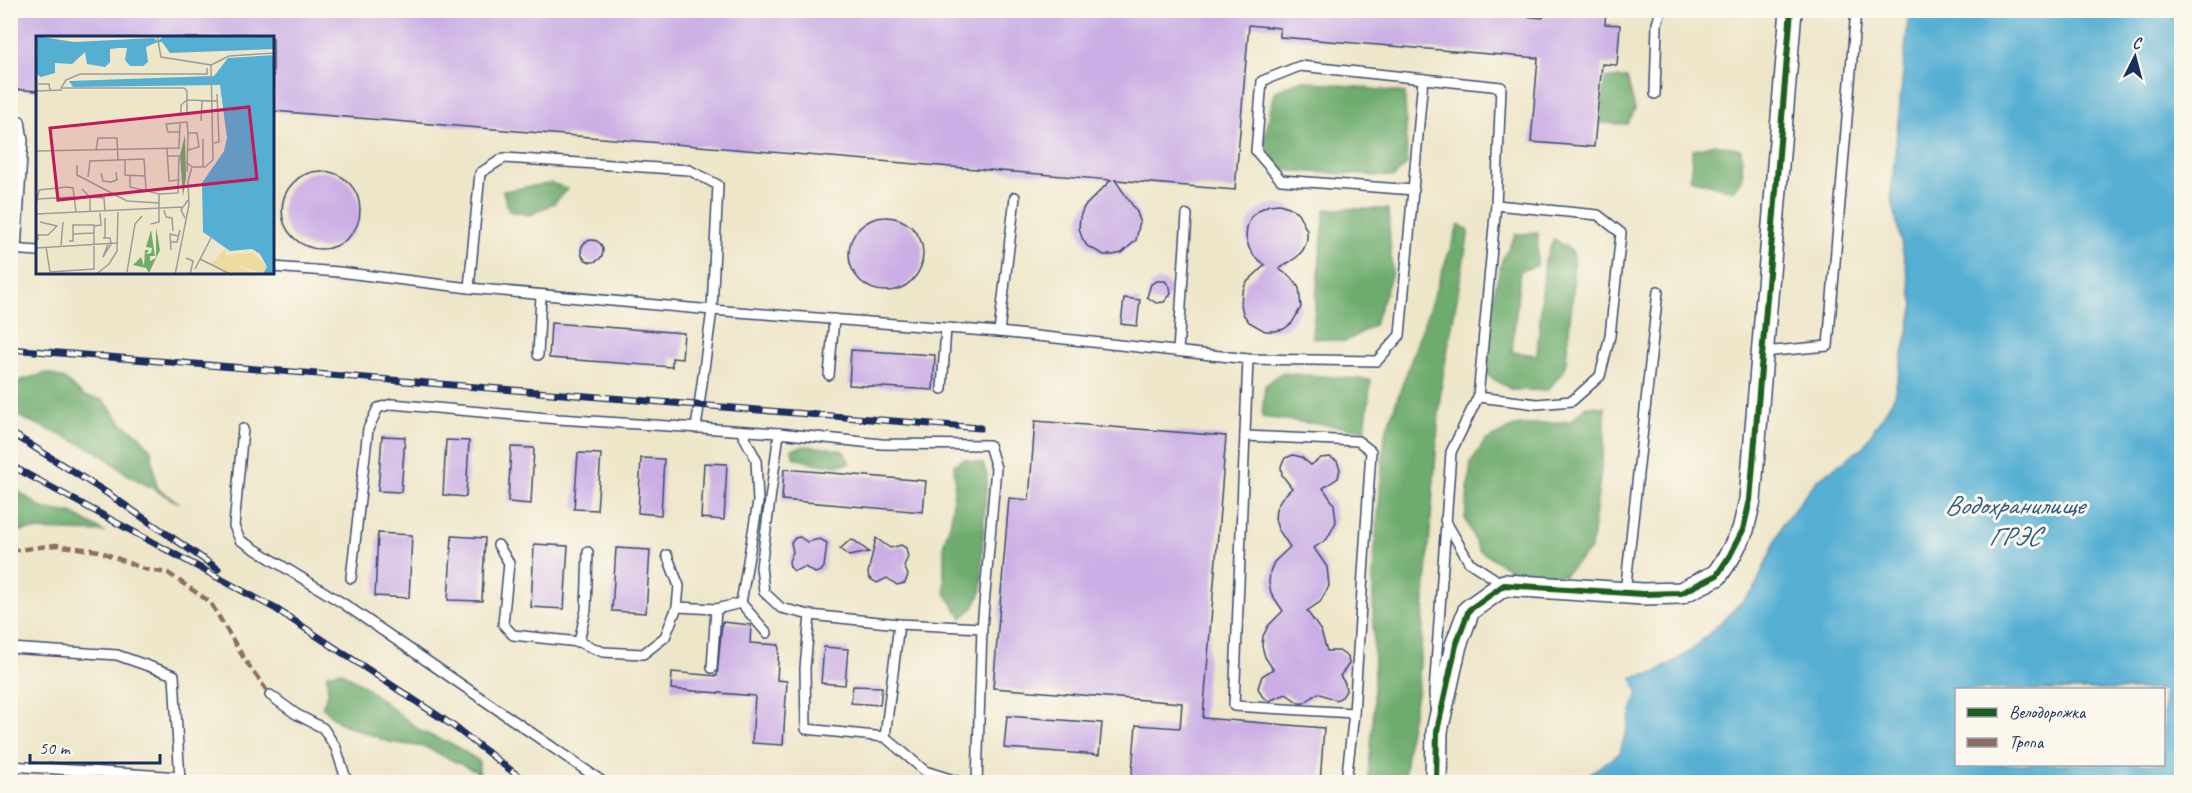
<svg xmlns="http://www.w3.org/2000/svg" width="2192" height="793" viewBox="0 0 2192 793" font-family="Caveat,sans-serif">
  <rect width="100%" height="100%" fill="#fbf7ec"/>
  <filter id="ink" filterUnits="userSpaceOnUse"><feTurbulence type="fractalNoise" baseFrequency=".0167" numOctaves="2"/><feDisplacementMap in="SourceGraphic" scale="12" xChannelSelector="R" yChannelSelector="G"/><feConvolveMatrix kernelMatrix="1 2 1 2 8 2 1 2 1" color-interpolation-filters="sRGB"/></filter>
  <filter id="wash" filterUnits="userSpaceOnUse"><feTurbulence type="fractalNoise" baseFrequency=".008" numOctaves="4" result="noise"/><feDisplacementMap in="SourceGraphic" scale="24" xChannelSelector="R" yChannelSelector="G"/><feGaussianBlur stdDeviation="1.35" result="paint"/><feColorMatrix in="noise" values="0 0 0 0 0 0 0 0 0 0 0 0 0 0 0 0 0 1.4 0 .05"/><feComposite in="paint" operator="in"/></filter>
  <g filter="url(#wash)">
    <rect width="100%" height="100%" fill="#eee6c9"/>
    <g fill="#6eac6e" stroke="#446e66" stroke-width="1.5">
      <polygon points="1605,78 1627,78 1635,110 1627,124 1601,123"/>
      <polygon points="1301,80 1405,93 1407,164 1394,177 1280,170 1264,142 1274,92"/>
      <polygon points="1714,144 1741,149 1743,177 1733,191 1690,179 1693,150"/>
      <polygon points="551,183 568,189 554,203 530,215 509,211 503,191"/>
      <polygon points="1325,209 1388,209 1392,273 1374,325 1345,342 1312,337"/>
      <polygon points="1459,224 1469,231 1441,387 1418,689 1409,734 1404,782 1368,782 1374,708 1373,570 1385,434"/>
      <polygon points="1538,233 1537,266 1520,271 1512,352 1537,355 1545,260 1554,239 1573,252 1573,292 1565,369 1548,390 1512,390 1487,375 1488,318 1502,260 1516,234"/>
      <polygon points="47,373 64,379 84,396 103,400 123,424 138,434 151,450 157,488 179,503 127,474 97,451 11,413 11,383"/>
      <polygon points="1281,373 1371,380 1365,430 1262,417 1265,386"/>
      <polygon points="1586,406 1605,407 1605,437 1591,549 1563,576 1517,574 1479,550 1465,518 1471,462 1485,441 1514,426 1571,421"/>
      <path d="M806 446 828 448 843 451 850 463C832 468 810 463 793 457L792 449Z"/>
      <polygon points="964,459 983,464 987,475 982,553 982,590 974,607 962,618 945,593 944,572 944,543 951,521 955,480 954,465"/>
      <polygon points="11,486 42,508 72,513 104,532 31,530 11,532"/>
      <polygon points="340,671 360,683 422,732 452,744 479,761 479,773 425,747 389,742 340,723 322,707 328,693 327,674"/>
    </g>
    <path fill="#55afd3" stroke="#386f98" stroke-width="1.5" fill-rule="evenodd" d="M1909 11H2181V782H1586L1589 774 1620 753 1638 692 1632 677 1655 673 1691 651 1754 590 1783 524 1817 480 1863 447 1893 399 1914 305 1891 194ZM1956 690H2164V764H1956Z"/>
    <g id="blocks">
      <g fill="#caaee5">
        <polygon points="10,10 1453,10 1543,18 1543,10 1606,10 1605,24 1620,25 1617,65 1602,64 1594,147 1531,142 1538,58 1280,37 1280,28 1249,25 1235,190 1115,180 1137,212 1140,221 1136,240 1122,253 1113,255 1104,255 1087,246 1082,238 1079,228 1080,217 1084,207 1111,180 273,111 273,38 38,38 38,91 10,89"/>
        <circle cx="321" cy="210" r="39"/>
        <polygon points="1279,204 1289,207 1298,213 1307,231 1307,241 1303,250 1297,257 1279,269 1293,279 1299,288 1301,307 1292,323 1284,329 1275,331 1265,331 1249,322 1243,314 1241,304 1242,293 1246,283 1265,265 1254,256 1249,248 1246,237 1247,227 1251,217 1259,210 1269,205"/>
        <circle cx="886" cy="254" r="37"/>
        <circle cx="592" cy="251" r="11"/>
        <polygon points="1157,281 1165,281 1170,287 1171,294 1164,302 1156,303 1147,297 1151,284"/>
        <polygon points="1124,298 1140,300 1137,326 1121,324"/>
        <polygon points="551,323 684,333 682,359 672,358 672,367 549,358"/>
        <polygon points="851,350 935,355 933,390 849,385"/>
        <polygon points="1035,421 1226,436 1203,718 1324,728 1320,783 1131,783 1136,725 1180,728 1182,703 993,688 1009,498 1029,500"/>
        <polygon points="382,436 405,437 401,492 378,491"/>
        <polygon points="446,440 469,441 466,497 443,495"/>
        <polygon points="511,447 534,448 531,504 508,502"/>
        <polygon points="578,453 601,454 597,510 574,509"/>
        <polygon points="1293,455 1301,457 1311,465 1321,458 1330,457 1337,461 1340,469 1338,478 1323,488 1334,504 1336,522 1327,539 1314,548 1327,567 1329,586 1320,602 1307,611 1321,631 1327,651 1339,651 1348,657 1349,664 1340,676 1345,683 1346,691 1342,697 1336,700 1318,693 1304,703 1299,703 1286,694 1269,701 1262,696 1258,688 1262,676 1273,669 1265,657 1262,646 1263,636 1268,626 1283,611 1271,593 1269,583 1270,572 1274,562 1290,547 1278,529 1275,519 1276,509 1281,499 1292,488 1282,475 1281,466 1285,458"/>
        <polygon points="641,458 664,459 661,515 638,513"/>
        <polygon points="704,463 727,464 724,520 701,518"/>
        <polygon points="784,469 926,481 923,512 782,500"/>
        <polygon points="378,533 412,535 409,598 375,596"/>
        <polygon points="452,536 485,538 482,601 448,600"/>
        <polygon points="800,537 807,542 820,539 827,543 824,567 821,571 815,573 805,567 794,571 790,567 789,561 793,552 791,543 795,538"/>
        <polygon points="876,538 890,548 901,545 906,548 908,557 904,566 908,575 905,583 897,585 887,578 877,583 869,578 868,573"/>
        <polygon points="850,540 855,541 869,552 849,556 840,549"/>
        <polygon points="534,544 568,546 564,609 531,607"/>
        <polygon points="616,548 650,550 646,613 612,611"/>
        <polygon points="722,622 751,625 750,643 779,645 777,680 787,681 783,745 752,743 755,696 671,689 672,672 717,676"/>
        <polygon points="824,647 848,649 845,685 821,683"/>
        <polygon points="853,686 882,687 880,705 851,703"/>
        <polygon points="1007,716 1102,723 1099,755 1004,748"/>
      </g>
    </g>
  </g>
  <g filter="url(#ink)">
    <use href="#blocks" fill-opacity="0" stroke="#3b4a6e" stroke-width="1.5"/>
    <g fill="none" stroke-linecap="round" stroke-linejoin="round">
      <g stroke="#3b4a6e" stroke-width="12">
        <g id="service">
          <polyline points="1655,94 1657,24 1661,10"/>
          <polyline points="1414,190 1281,180 1256,151 1262,81 1300,66 1501,87 1496,205"/>
          <polyline points="10,249 38,251"/>
          <polyline points="16,250 23,140 20,121"/>
          <polyline points="273,267 339,272 469,288 712,310 999,332 1248,359 1377,361 1400,335 1423,79"/>
          <polyline points="469,288 480,173 504,158 689,170 718,185 712,310 696,428"/>
          <polyline points="999,332 1015,197"/>
          <polyline points="1178,351 1187,215"/>
          <polyline points="1763,352 1828,346 1856,10"/>
          <polyline points="538,355 541,295"/>
          <polyline points="1248,359 1234,706 1354,713"/>
          <polyline points="829,375 834,319"/>
          <polyline points="942,389 946,328"/>
          <polyline points="243,429 234,526 240,540 344,604 603,782"/>
          <polyline points="779,433 761,567 764,592 781,608 810,615 899,624 982,628"/>
          <polyline points="1245,436 1358,441 1371,451 1354,713 1346,782"/>
          <polyline points="1445,520 1469,562 1504,585"/>
          <polyline points="498,545 509,563 503,624 513,635 579,642 603,652 643,654 665,637 677,607 679,586 667,555"/>
          <polyline points="351,578 368,429 378,408 392,404 558,419 779,433 881,444 989,445 996,468 982,628 977,782"/>
          <polyline points="1625,593 1658,291"/>
          <polyline points="741,603 767,633"/>
          <polyline points="677,607 716,609 741,603 758,502 756,459 741,431"/>
          <polyline points="810,615 805,668 806,729 885,737 925,771 960,782"/>
          <polyline points="579,642 586,610 588,552"/>
          <polyline points="10,648 117,655 174,675 180,782"/>
          <polyline points="712,668 716,609"/>
          <polyline points="270,695 296,714 323,728 336,748 347,782"/>
          <polyline points="1435,707 1434,693 1451,452 1478,397 1496,205 1598,215 1621,233 1610,336 1600,376 1572,401 1537,404 1478,397"/>
          <polyline points="885,737 899,624"/>
          <polyline points="10,766 180,777"/>
        </g>
      </g>
      <g stroke="#3b4a6e" stroke-width="24">
        <polyline id="tertiary" points="1436,782 1437,731 1456,645 1469,610 1504,585 1643,594 1681,593 1717,575 1729,557 1743,530 1750,500 1791,10"/>
      </g>
      <use href="#service" stroke="#fff" stroke-width="9"/>
      <use href="#tertiary" stroke="#fff" stroke-width="21"/>
      <g stroke="#1b2f5e" stroke-width="7">
        <g id="rail">
          <polyline points="10,349 980,428"/>
          <polyline points="10,432 107,493 218,569"/>
          <polyline points="10,465 276,609 452,725 526,782"/>
        </g>
      </g>
      <use href="#rail" stroke="#fbf7ec" stroke-width="4.5" stroke-dasharray="14" stroke-linecap="butt"/>
      <polyline stroke="#8d6e63" stroke-width="4.5" stroke-dasharray="9 4.5" stroke-linecap="butt" points="10,551 55,545 99,551 144,569 168,573 210,602 245,660 270,695"/>
      <g stroke="#fbf7ec" stroke-width="10">
        <polyline id="cycleway" points="1436,782 1437,731 1456,645 1469,610 1504,585 1643,594 1681,593 1717,575 1729,557 1743,530 1750,500 1791,10"/>
      </g>
      <use href="#cycleway" stroke="#1b5e20" stroke-width="6"/>
    </g>
  </g>
  <g text-anchor="middle" stroke-width="6" stroke-linejoin="round" paint-order="stroke">
    <g font-size="27" font-style="italic" fill="#2f5c87" stroke="#fbf7ec">
      <text x="2014" y="514">Водохранилище<tspan x="2014" dy="31">ГРЭС</tspan></text>
    </g>
  </g>
  <g transform="translate(36 36)">
    <rect width="238" height="238" fill="#eee6c9"/>
    <path d="M149 99 150 141 147 161 144 119ZM120 191 124 214 113 237 110 232 97 229 105 221 108 230 109 214H113L110 218 115 217 116 212 110 211 115 194 119 220H114V225L120 222Z" fill="#6eac6e"/>
    <path d="M190 212V219L217 217 231 231 227 238 197 227 218 238 191 239 175 228Z" fill="#eeda9e"/>
    <path d="M0 0 38 6 118 2 121 5 129 0H238V13L134 17 126 6 119 7 110 11 112 26 107 30H94L89 24 91 12H83L74 13V26L69 31 51 28 49 16 36 28 19 27V37L5 41 0 38ZM238 19V238H227L231 231 224 218 216 213 194 215 167 196 166 147 188 115 191 102 184 49 37 51 33 45 178 40 192 22Z" fill="#55afd3"/>
    <path fill="none" stroke="#9a9d9e" stroke-width="1.5" d="M121 0 125 21 175 29 177 124 169 131H156L150 126M175 29 193 20 239 17M171 32V38H44L30 44 25 52H148L151 55V78H145V69L151 64 181 65M2 48H13L14 55M0 55 26 54M165 85 166 65M144 96H132L130 88 151 86 152 97M178 107 183 106 181 58M131 113 133 145 144 144M60 114 62 102H81L82 125M0 115 143 112 144 86M89 124V139L109 140M41 129V139L91 165 123 167M167 131V103M151 136 152 97H161L163 111 152 114M65 137 67 145 75 146 81 144 80 136M94 140V151L123 158 142 157 143 120H131M52 141 54 125 108 123 110 154M46 153 54 161V176M54 161 68 162 69 176M1 163 38 161M0 169 3 154 31 151 37 152 40 176M128 174 130 181 136 182 137 195M0 178 146 171M69 182V202M149 182 145 174 152 164M115 188 123 186V158M58 190 65 189 64 177M37 198 58 197M67 202H74L75 208 67 221 72 208M2 204V199H12L21 190 4 186M135 206H141L144 194M25 209 27 186M10 211 14 236 58 233V189H37V205H33M0 212 81 207M135 214 134 198 142 200M150 222 157 225 154 239M164 223 196 239M159 233 175 202M91 236 99 188 106 180M59 239 73 228 81 215 82 176M139 239 153 169 152 145 156 131"/>
    <path fill="#c2185b" fill-opacity="0.15" stroke="#c2185b" stroke-width="3" d="M213 71 221 143 22 164 14 92Z"/>
    <rect width="238" height="238" fill="none" stroke="#1b2f5e" stroke-width="3"/>
  </g>
  <rect width="2192" height="793" fill="none" stroke="#fbf7ec" stroke-width="36"/>
  <rect x="1955" y="688" width="210" height="78" fill="#fbf7ec" stroke="#a1a7b3" stroke-width="1.5"/>
  <rect x="1967" y="708" width="30" height="9" fill="#1b5e20" stroke="#a1a7b3" stroke-width="1.5"/>
  <text x="2009" y="718" font-size="18" fill="#1b2f5e">Велодорожка</text>
  <rect x="1967" y="738" width="30" height="9" fill="#8d6e63" stroke="#a1a7b3" stroke-width="1.5"/>
  <text x="2009" y="748" font-size="18" fill="#1b2f5e">Тропа</text>
  <g transform="translate(2135 57) rotate(6)" stroke="#fbf7ec" stroke-width="4.5" paint-order="stroke">
  <path d="M0-4.5L10 22L0 15L-10 22Z" fill="#1b2f5e"/>
  <text y="-9" font-size="16" font-weight="bold" text-anchor="middle" fill="#1b2f5e">С</text>
  </g>
  <path d="M30 754v9h130v-9" fill="none" stroke="#1b2f5e" stroke-width="3"/>
  <text x="39" y="754" font-size="18" fill="#1b2f5e" stroke="#fbf7ec" stroke-width="4.5" paint-order="stroke">50 m</text>
</svg>
